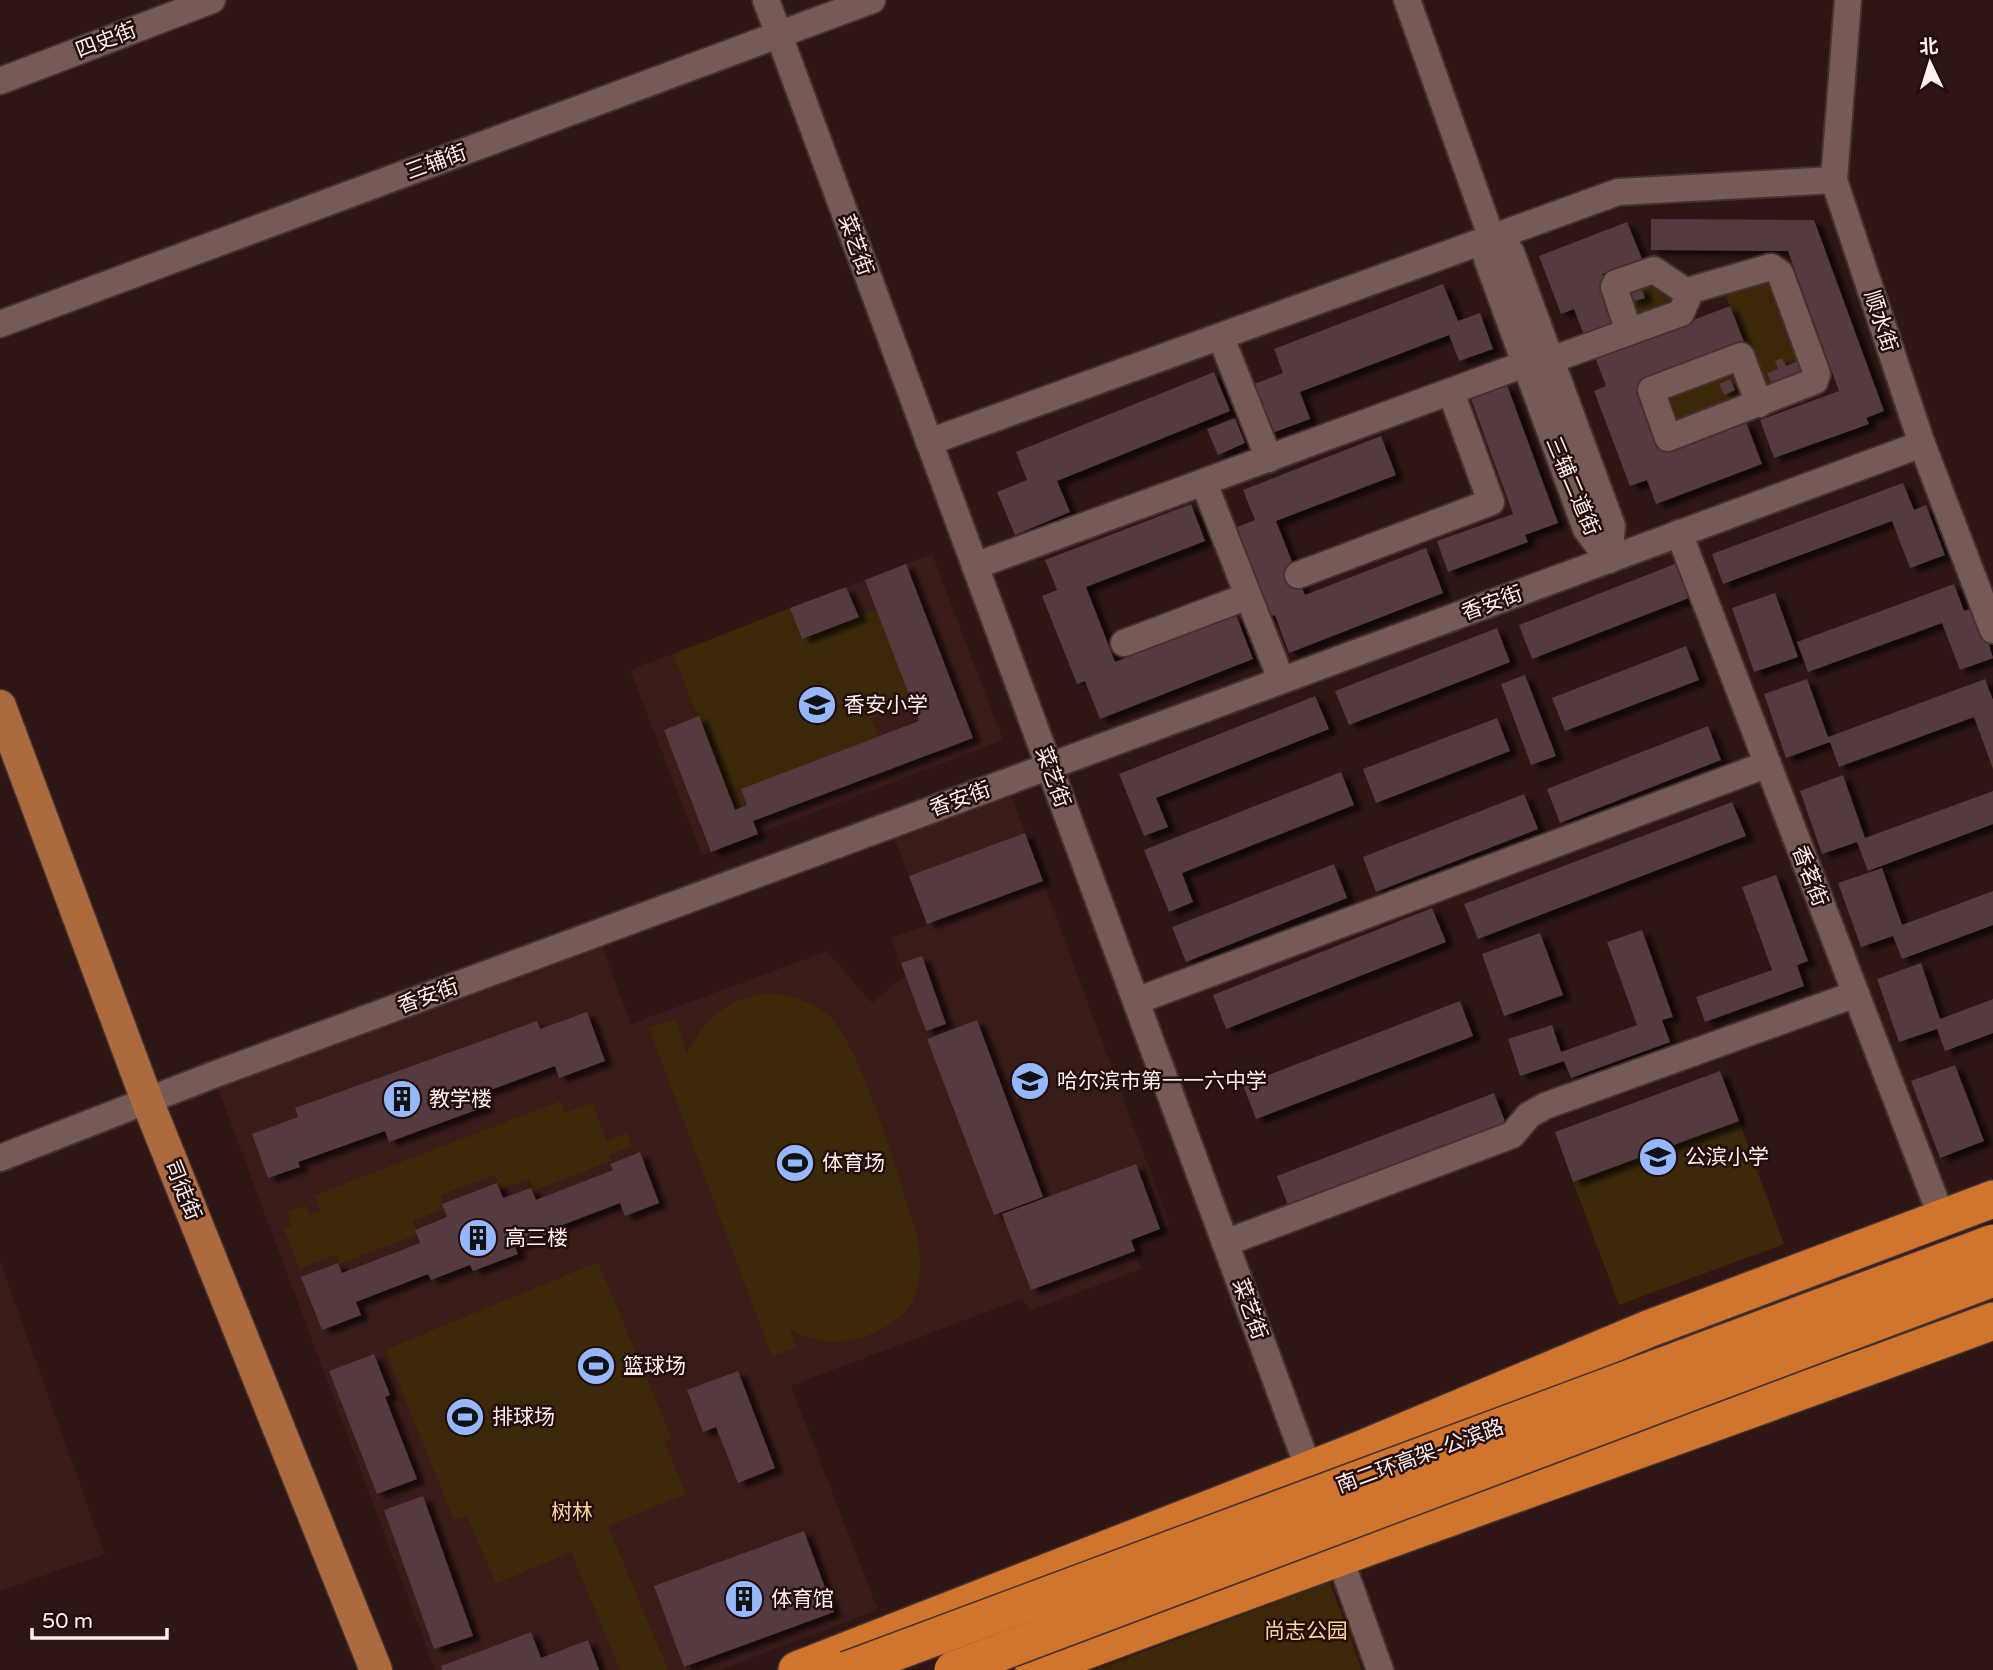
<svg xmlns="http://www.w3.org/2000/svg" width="1993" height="1670" viewBox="0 0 1993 1670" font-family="'Varela Round','Noto Sans SC',sans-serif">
  <defs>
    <filter id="shadow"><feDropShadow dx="8" dy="4.5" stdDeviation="2" flood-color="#0009"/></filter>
  </defs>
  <rect width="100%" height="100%" fill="#2d1613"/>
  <g fill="#391b18">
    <polygon points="932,554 1003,740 702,855 630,670"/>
    <polygon points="1010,792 1170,1225 1131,1240 1141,1269 1029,1311 1023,1298 791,1386 878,1610 720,1670 435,1670 213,1075 597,933 631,1024 827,951 872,1003 905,976 891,938 927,925 893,835"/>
    <polygon points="0,1261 105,1554 0,1591"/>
  </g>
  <g fill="#3a2808">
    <polygon points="1650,270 1688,293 1629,332 1616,283"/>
    <polygon points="1772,277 1809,369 1763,388 1726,296"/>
    <polygon points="1741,356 1759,404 1668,438 1651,390"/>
    <polygon points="790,608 803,639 877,610 914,703 871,719 879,737 741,789 747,805 735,810 673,654"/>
    <path d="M772 993C791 996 811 1001 827 1014 862 1044 900 1184 917 1233 920 1256 923 1280 912 1302 898 1328 854 1345 826 1341 813 1340 801 1335 790 1329L796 1348 772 1356 649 1028 676 1019 687 1054C706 1017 729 996 772 993Z"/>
    <polygon points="560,1101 565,1113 592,1103 607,1141 627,1133 632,1146 609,1155 611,1161 534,1191 529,1179 501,1189 495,1175 441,1195 445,1208 413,1221 418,1234 340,1264 336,1255 299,1269 284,1229 292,1225 287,1212 306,1205 310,1215 321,1211 315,1195"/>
    <polygon points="1739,1121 1784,1244 1619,1305 1573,1182"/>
    <polygon points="598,1262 672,1439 664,1441 686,1494 608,1526 668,1670 620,1670 571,1552 496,1584 467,1516 454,1520 385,1350"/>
    <polygon points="1330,1582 1362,1670 1094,1670"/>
  </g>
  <g fill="#543a40" filter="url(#shadow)">
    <polygon points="1651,219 1814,220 1884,411 1866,418 1869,424 1774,458 1760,420 1839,391 1788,251 1651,250"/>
    <polygon points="1627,222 1642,259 1602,274 1621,323 1585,338 1574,309 1561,314 1539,256"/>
    <polygon points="1443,284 1458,321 1480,313 1493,349 1459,361 1449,335 1300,392 1310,419 1267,435 1249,386 1283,373 1274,349"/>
    <polygon points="1641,287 1645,298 1631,302 1628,291"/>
    <polygon points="1730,306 1744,342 1641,380 1668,451 1746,422 1762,464 1656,504 1647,480 1630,486 1594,391 1606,386 1595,357"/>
    <polygon points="1782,358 1786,366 1799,361 1803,371 1772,384 1767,373 1778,369 1775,361"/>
    <polygon points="1214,372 1230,411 1057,481 1070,512 1015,535 997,492 1027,480 1016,452"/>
    <polygon points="1730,379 1735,390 1724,395 1719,384"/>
    <polygon points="1507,385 1558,523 1525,535 1528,542 1448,572 1437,541 1513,514 1471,399"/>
    <polygon points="1235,418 1245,443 1218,455 1207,429"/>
    <polygon points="1381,436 1396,475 1276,521 1305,595 1426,548 1443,593 1289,653 1275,615 1267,618 1232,529 1255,520 1243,490"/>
    <polygon points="1903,483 1914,510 1926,505 1945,555 1910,568 1892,521 1723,584 1712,554"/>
    <polygon points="1191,504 1205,541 1086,587 1115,662 1236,615 1253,659 1100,719 1085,681 1077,684 1042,596 1057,590 1045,560"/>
    <polygon points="1680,562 1694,596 1532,659 1519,625"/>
    <polygon points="906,564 973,738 753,821 758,834 711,852 664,730 699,716 735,810 747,805 741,789 919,721 865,580"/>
    <polygon points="1954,584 1964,611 1977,607 1993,658 1960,670 1942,623 1808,672 1797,642"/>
    <polygon points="846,587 859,617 802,639 790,608"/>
    <polygon points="1775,593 1798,657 1754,672 1732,608"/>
    <polygon points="1497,628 1510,662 1349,725 1335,691"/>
    <polygon points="1686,646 1699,680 1565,731 1552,698"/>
    <polygon points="1525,675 1556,756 1531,765 1501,684"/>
    <polygon points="1807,679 1828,737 1985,679 1993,700 1993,769 1974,717 1839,767 1830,742 1786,758 1764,694"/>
    <polygon points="1315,696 1329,729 1156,798 1168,827 1144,836 1119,774"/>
    <polygon points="1497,718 1510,751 1376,803 1363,769"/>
    <polygon points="1708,726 1721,760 1560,823 1547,789"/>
    <polygon points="1341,772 1354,805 1182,873 1193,902 1169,912 1144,850"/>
    <polygon points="1843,775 1865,838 1993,791 1993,824 1868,871 1857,842 1822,854 1800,791"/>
    <polygon points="1524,794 1538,829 1376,892 1363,857"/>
    <polygon points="1732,802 1746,836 1478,939 1464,904"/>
    <polygon points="1025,833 1043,881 927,924 909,876"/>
    <polygon points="1334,864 1347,898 1186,962 1172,927"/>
    <polygon points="1882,868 1902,925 1993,891 1993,925 1902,959 1893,936 1861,947 1838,883"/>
    <polygon points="1776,875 1808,961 1797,965 1804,986 1705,1022 1696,997 1772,970 1742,887"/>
    <polygon points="1432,908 1446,942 1226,1029 1213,995"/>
    <polygon points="1642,930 1673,1017 1662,1020 1670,1042 1571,1078 1564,1061 1520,1076 1508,1039 1552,1025 1561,1052 1637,1025 1607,942"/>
    <polygon points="1540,933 1563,995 1504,1016 1482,954"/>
    <polygon points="922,956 946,1024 926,1031 901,963"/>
    <polygon points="1921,963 1940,1019 1993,999 1993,1033 1945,1051 1937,1029 1899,1042 1877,979"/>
    <polygon points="1460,1001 1473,1036 1256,1119 1243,1085"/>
    <polygon points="587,1012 605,1061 559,1078 555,1066 482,1093 487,1106 389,1142 385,1131 298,1162 300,1167 268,1178 252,1134 298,1117 295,1108 537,1021 540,1029"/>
    <polygon points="977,1020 1043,1197 994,1215 927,1039"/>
    <polygon points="1955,1065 1984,1141 1940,1158 1911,1081"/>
    <polygon points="1720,1071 1739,1121 1573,1182 1555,1132"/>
    <polygon points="1494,1093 1507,1127 1290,1211 1277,1176"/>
    <polygon points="640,1152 659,1203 625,1216 620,1203 552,1229 553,1232 515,1247 518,1254 473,1271 470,1265 431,1280 428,1274 356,1302 361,1315 322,1330 301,1277 338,1263 342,1273 420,1243 415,1230 447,1217 442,1204 497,1183 503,1198 531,1188 536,1200 613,1170 610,1164"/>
    <polygon points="1136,1164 1160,1229 1131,1240 1135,1251 1031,1290 1002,1214"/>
    <polygon points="374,1354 390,1395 385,1397 417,1479 377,1494 329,1371"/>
    <polygon points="738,1371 775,1468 738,1483 716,1427 703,1432 687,1390"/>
    <polygon points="423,1496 473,1636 434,1649 384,1510"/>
    <polygon points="804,1531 834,1612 684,1667 654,1586"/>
    <polygon points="531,1632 541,1658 588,1640 599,1670 442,1670 441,1666"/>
  </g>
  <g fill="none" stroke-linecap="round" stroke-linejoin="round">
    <g stroke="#433231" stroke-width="30">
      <g id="minor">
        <polyline points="766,0 1315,1486"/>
        <polyline points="1407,0 1491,236 1511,252 1612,526 1609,560"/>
        <polyline points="1848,0 1834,180 1922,444 1993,630"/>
        <polyline points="0,81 212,0"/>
        <polyline points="1491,236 1487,259 1586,529 1609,560"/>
        <polyline points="0,324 872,0"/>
        <polyline points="1629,332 1614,287 1616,283 1654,270 1688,293"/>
        <polyline points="1226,350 1269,459"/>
        <polyline points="1551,360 1681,313 1691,290 1771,267 1780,273 1817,374 1815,381 1668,438 1651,390 1741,356 1759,404"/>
        <polyline points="929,442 1618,192 1834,180"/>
        <polyline points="1204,483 1277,669"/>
        <polyline points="1679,533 1942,1218"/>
        <polyline points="975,566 1525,364"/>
        <polyline points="1298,575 1491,502 1451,392"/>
        <polyline points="1124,643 1248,596"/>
        <polyline points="1136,1001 1768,764"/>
        <polyline points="0,1158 213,1075 1922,444"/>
        <polyline points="1225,1243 1512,1135 1529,1115 1545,1106 1856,994"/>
        <polyline points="1334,1542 1380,1670"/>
      </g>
    </g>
    <g stroke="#433231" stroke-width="35">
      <polyline id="major" points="0,706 148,1103 376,1670"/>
    </g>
    <g stroke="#433231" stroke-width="40">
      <g id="highway">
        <polyline points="797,1670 1357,1451 1648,1329 1993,1199"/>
        <path d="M1034 1670C1352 1550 1674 1439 1993 1321"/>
      </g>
    </g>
    <use href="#minor" stroke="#765a56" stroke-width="26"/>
    <use href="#major" stroke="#ad6a3e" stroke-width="32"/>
    <use href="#highway" stroke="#d1742e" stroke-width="37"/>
    <g stroke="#433231" stroke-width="40" stroke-linecap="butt">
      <g id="highway-bridge">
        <polyline points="847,1670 1993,1243"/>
        <polyline points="953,1670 1993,1278"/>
      </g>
    </g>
    <use href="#highway-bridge" stroke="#d1742e" stroke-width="37"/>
  </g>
  <defs>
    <g id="school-disc" transform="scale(2.0125)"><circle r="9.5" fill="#94b7fd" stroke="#220d0a"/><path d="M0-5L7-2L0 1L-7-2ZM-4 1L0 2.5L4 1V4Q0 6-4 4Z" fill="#111"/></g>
    <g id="building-disc" transform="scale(2.0125)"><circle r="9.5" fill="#94b7fd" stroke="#220d0a"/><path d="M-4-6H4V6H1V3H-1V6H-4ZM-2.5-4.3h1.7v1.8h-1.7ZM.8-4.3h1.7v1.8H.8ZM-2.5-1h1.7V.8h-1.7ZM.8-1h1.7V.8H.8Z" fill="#111"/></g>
    <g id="stadium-disc" transform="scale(2.0125)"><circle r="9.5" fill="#94b7fd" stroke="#220d0a"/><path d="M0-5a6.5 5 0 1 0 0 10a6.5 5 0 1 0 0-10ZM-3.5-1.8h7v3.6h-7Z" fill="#111"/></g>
  </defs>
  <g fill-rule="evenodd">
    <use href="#school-disc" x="817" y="705"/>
    <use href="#school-disc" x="1030" y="1081"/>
    <use href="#building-disc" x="402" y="1099"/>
    <use href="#school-disc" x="1658" y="1157"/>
    <use href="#stadium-disc" x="795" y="1163"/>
    <use href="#building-disc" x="478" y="1238"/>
    <use href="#stadium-disc" x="596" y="1366"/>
    <use href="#stadium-disc" x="465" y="1417"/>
    <use href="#building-disc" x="744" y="1599"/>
  </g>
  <g text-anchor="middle" stroke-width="5" stroke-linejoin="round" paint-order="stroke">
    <g font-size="21" fill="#fef0ee" stroke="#220d0a">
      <text transform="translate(106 40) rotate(-21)" y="7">四史街</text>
      <text transform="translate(436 162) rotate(-20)" y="7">三辅街</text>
      <text transform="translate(856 245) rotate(70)" y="7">菜艺街</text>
      <text transform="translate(1881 321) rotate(72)" y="7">顺水街</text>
      <text transform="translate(1573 486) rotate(67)" y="7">三辅二道街</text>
      <text transform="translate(1492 603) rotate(-20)" y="7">香安街</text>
      <text transform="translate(1053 777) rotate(70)" y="7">菜艺街</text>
      <text transform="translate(960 799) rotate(-20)" y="7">香安街</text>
      <text transform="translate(1810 876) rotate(69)" y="7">香茗街</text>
      <text transform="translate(428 996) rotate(-20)" y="7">香安街</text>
      <text transform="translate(183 1190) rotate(68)" y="7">司徒街</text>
      <text transform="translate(1250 1309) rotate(70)" y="7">菜艺街</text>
      <text transform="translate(1420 1456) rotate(-20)" y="7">南二环高架-公滨路</text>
    </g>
    <g font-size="21" fill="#fef0ee" stroke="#220d0a" text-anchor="start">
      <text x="844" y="712">香安小学</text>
      <text x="1057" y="1088">哈尔滨市第一一六中学</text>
      <text x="429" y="1106">教学楼</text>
      <text x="1685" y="1164">公滨小学</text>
      <text x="822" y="1170">体育场</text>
      <text x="505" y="1245">高三楼</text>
      <text x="623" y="1373">篮球场</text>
      <text x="492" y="1424">排球场</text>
      <text x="771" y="1606">体育馆</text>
    </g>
    <g font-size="21" fill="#fbd69c" stroke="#220d0a">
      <text x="572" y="1519">树林</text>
      <text x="1306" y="1638">尚志公园</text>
    </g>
  </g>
  <g transform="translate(1930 63) rotate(356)" stroke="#220d0a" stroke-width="5" paint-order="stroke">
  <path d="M0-5L12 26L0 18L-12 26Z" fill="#fef0ee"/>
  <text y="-10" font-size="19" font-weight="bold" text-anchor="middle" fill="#fef0ee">北</text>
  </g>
  <path d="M32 1628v10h135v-10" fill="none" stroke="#fef0ee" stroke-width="3.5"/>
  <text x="42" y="1628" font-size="21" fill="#fef0ee" stroke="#220d0a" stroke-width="5" paint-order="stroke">50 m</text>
</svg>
